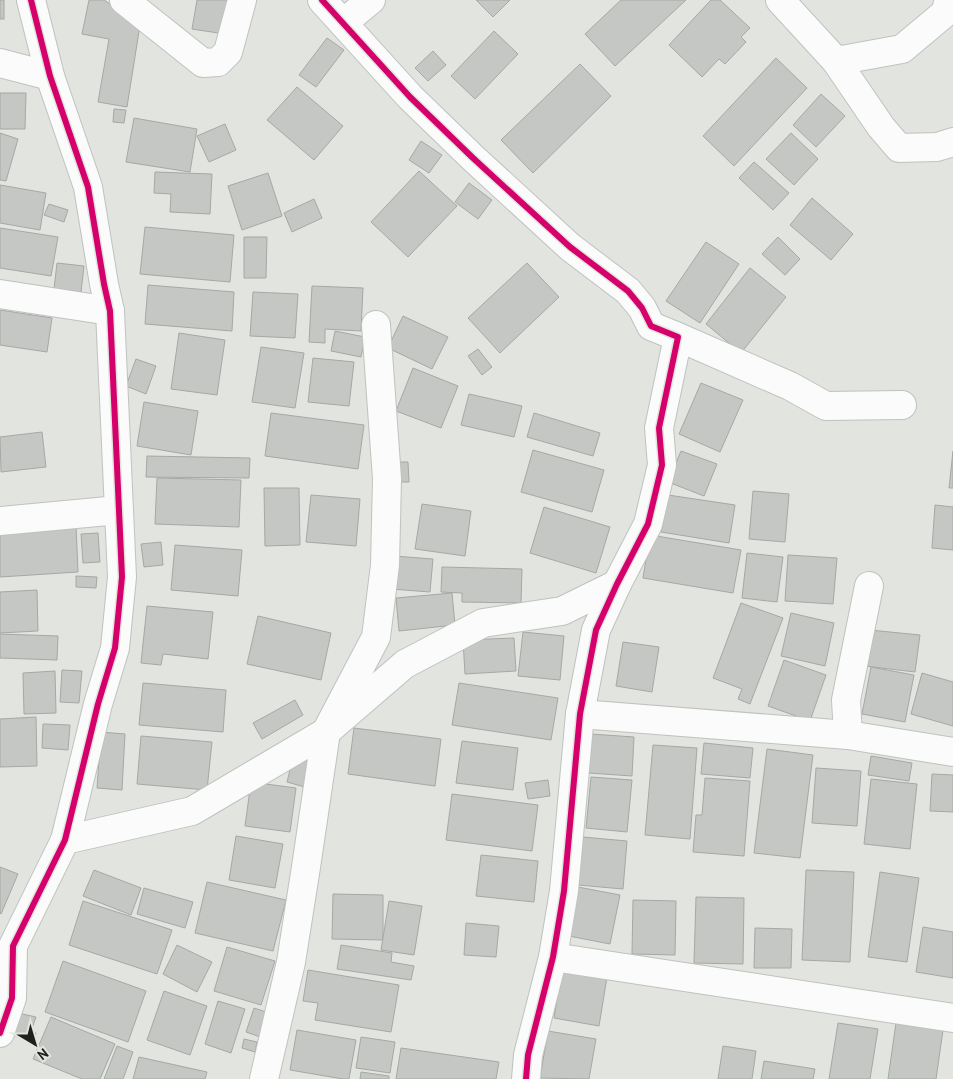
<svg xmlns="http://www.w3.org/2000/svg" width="953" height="1079" viewBox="0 0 953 1079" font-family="'PT Sans',sans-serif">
  <rect width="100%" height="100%" fill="#e1e4df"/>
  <g fill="#c5c7c4" stroke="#a5a8a4">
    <rect x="0" y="0" width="4" height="19"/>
    <polygon points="89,0 104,0 140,25 127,107 98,102 109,39 82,34"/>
    <polygon points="197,0 230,0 225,34 192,29"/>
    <polygon points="476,0 510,0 493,17"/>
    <polygon points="621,0 686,0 615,66 585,34"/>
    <polygon points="711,0 720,0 750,28 741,37 746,42 725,64 719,59 702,77 669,45"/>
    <polygon points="494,31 518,54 475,99 451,76"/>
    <polygon points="327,38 344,50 316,87 299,75"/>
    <polygon points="433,51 446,65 428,81 415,68"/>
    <polygon points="776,58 807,88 734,166 703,136"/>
    <polygon points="580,64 611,96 533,173 501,140"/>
    <polygon points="297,87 343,126 314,160 267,120"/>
    <polygon points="0,93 26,93 25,129 0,129"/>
    <polygon points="821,94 845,116 816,147 793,125"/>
    <polygon points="114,109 126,110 124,123 113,122"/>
    <polygon points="134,118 197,129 190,172 126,162"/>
    <polygon points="225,124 236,150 209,162 197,136"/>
    <polygon points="0,133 18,139 6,181 0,180"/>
    <polygon points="791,133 818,159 794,185 766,159"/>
    <polygon points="421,141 442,155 429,173 409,160"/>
    <polygon points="754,162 789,193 773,210 739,178"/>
    <polygon points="419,171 457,206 408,257 371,222"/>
    <polygon points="155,172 212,174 210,214 170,212 171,194 154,193"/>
    <polygon points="268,173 282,216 242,230 228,186"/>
    <polygon points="469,183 492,200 478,219 455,202"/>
    <polygon points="0,185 46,193 40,230 0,223"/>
    <polygon points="812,198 853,234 831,260 790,225"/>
    <polygon points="314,199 322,218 292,232 284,213"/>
    <polygon points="49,204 68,210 64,222 44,215"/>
    <polygon points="145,227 234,235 230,282 140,274"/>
    <polygon points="0,228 58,237 51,276 0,268"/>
    <polygon points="244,237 267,237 266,278 244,278"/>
    <polygon points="778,237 800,259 785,275 762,254"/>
    <polygon points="706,242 739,264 700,323 666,301"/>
    <polygon points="57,263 84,266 81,292 54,289"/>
    <polygon points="527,263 559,297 500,353 468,318"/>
    <polygon points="750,268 786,297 741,353 706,324"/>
    <polygon points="148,285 234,292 232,331 145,324"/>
    <polygon points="312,286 363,288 361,331 325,329 325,343 309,342"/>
    <polygon points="253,292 298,294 295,338 250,336"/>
    <polygon points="0,310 52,318 47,352 0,345"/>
    <polygon points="403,316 448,337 432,369 388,348"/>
    <polygon points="335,331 365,337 361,357 331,351"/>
    <polygon points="179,333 225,340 217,395 171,389"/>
    <polygon points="261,347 304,353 295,408 252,402"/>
    <polygon points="478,349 492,367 482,375 468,356"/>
    <polygon points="313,358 354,362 349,406 308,402"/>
    <polygon points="136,359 156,366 146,394 126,386"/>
    <polygon points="413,368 458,386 441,428 396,411"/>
    <polygon points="701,383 743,400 720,452 679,434"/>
    <polygon points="469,394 522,406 514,437 461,425"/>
    <polygon points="144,402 198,411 191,455 137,446"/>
    <polygon points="271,413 364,425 358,469 265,456"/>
    <polygon points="534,413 600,433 593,456 527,437"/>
    <polygon points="42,432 46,467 1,472 0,437"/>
    <polygon points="533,450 604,470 592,512 521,492"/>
    <polygon points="681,451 717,464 704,496 668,482"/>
    <polygon points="953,451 953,488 949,488"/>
    <polygon points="147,456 250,458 249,478 146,477"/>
    <polygon points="389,462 408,462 409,482 389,482"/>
    <polygon points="157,478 241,480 239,527 155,524"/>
    <polygon points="264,488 299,488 300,545 265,546"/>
    <polygon points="753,491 789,494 785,542 749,539"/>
    <polygon points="311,495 360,499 356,546 306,542"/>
    <polygon points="668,495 735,505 729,543 661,532"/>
    <polygon points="422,504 471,511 465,556 415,549"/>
    <polygon points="935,505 953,507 953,550 932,548"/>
    <polygon points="544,507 610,527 596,573 530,553"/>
    <polygon points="76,525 78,572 0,577 0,530"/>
    <polygon points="98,533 100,562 83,563 81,534"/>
    <polygon points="650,535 741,550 733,593 643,578"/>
    <polygon points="161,542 163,565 144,567 141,544"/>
    <polygon points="175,545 242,550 238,596 171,590"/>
    <polygon points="747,553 783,557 777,602 742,598"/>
    <polygon points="788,555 837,558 833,604 785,601"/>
    <polygon points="394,556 433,559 430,592 391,589"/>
    <polygon points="442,567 522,569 521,603 462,602 462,593 441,592"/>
    <polygon points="76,576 97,577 96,588 76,587"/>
    <polygon points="37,590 38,631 0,633 0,592"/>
    <polygon points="452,593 455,625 399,631 396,598"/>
    <polygon points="741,603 783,618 750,704 738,699 742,689 713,678"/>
    <polygon points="147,606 213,612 208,659 163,654 161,665 141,663"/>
    <polygon points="791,613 834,623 825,666 781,656"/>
    <polygon points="258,616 331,633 321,680 247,664"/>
    <polygon points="870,630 920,635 915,672 865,666"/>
    <polygon points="523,632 564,636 560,680 518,676"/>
    <polygon points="0,634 58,636 57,660 0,658"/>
    <polygon points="514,638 516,671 465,674 463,640"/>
    <polygon points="623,642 659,647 652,692 616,686"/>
    <polygon points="784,660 826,675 810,721 768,706"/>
    <polygon points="871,667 914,675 905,722 862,714"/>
    <polygon points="62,670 82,671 79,703 60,702"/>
    <polygon points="55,671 56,713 24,714 23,673"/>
    <polygon points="922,673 953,682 953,726 911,714"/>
    <polygon points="143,683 226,690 223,732 139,725"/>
    <polygon points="459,683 558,698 551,740 452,725"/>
    <polygon points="295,700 303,715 262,739 253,723"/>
    <polygon points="36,717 37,766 0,767 0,719"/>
    <polygon points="43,724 70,725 68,750 42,748"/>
    <polygon points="354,728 441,739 435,786 348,774"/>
    <polygon points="101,732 125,734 122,790 97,788"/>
    <polygon points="591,734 634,737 632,776 588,773"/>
    <polygon points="141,736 212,742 207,790 137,784"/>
    <polygon points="462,741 518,748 513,790 456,783"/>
    <polygon points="704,743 753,748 750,778 701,774"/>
    <polygon points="653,745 697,748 690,839 645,835"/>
    <polygon points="767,749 813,755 800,858 754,853"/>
    <polygon points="294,754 315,759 308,788 287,782"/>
    <polygon points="871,756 912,763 909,781 868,775"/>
    <polygon points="816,768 861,771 857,826 812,823"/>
    <polygon points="932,774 953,775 953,812 930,811"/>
    <polygon points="591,777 632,780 627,832 586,828"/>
    <polygon points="705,778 750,781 744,856 693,852 696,815 702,815"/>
    <polygon points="871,779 917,784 910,849 864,844"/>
    <polygon points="548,780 550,796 528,799 525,783"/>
    <polygon points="251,782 296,788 290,832 245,826"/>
    <polygon points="452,794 538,805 532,851 446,840"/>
    <polygon points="236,836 283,844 275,888 229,880"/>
    <polygon points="583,837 627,841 623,889 578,885"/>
    <polygon points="481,855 538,861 534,902 476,896"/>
    <polygon points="0,867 18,874 1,914 0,913"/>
    <polygon points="94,870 141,888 131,915 83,896"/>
    <polygon points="806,870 854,872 850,962 802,960"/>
    <polygon points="880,872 919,878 907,962 868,957"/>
    <polygon points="207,882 286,900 273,951 195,933"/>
    <polygon points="578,887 620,895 610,944 569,936"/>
    <polygon points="144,888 193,902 185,928 137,914"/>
    <polygon points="333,894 383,895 383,940 332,939"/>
    <polygon points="696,897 744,898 743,964 694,963"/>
    <polygon points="633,900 676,901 675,955 632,954"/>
    <polygon points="83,901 172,930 157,974 69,945"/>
    <polygon points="389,901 422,906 414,955 381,950"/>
    <polygon points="466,923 499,926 496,957 464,955"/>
    <polygon points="923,927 953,932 953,978 916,972"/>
    <polygon points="755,928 792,929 791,968 754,968"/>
    <polygon points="177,945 212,962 197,992 163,974"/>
    <polygon points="341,945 392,953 391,962 414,966 411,980 337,969"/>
    <polygon points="227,947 275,961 261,1005 214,991"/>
    <polygon points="63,961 146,991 128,1042 45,1012"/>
    <polygon points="562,969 607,977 599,1026 554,1018"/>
    <polygon points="308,970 399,985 391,1032 315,1020 318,1003 303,1001"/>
    <polygon points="164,991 207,1006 190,1055 147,1040"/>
    <polygon points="218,1001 245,1009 231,1053 205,1044"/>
    <polygon points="254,1008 272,1014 263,1038 246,1032"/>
    <polygon points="18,1013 36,1017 31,1031 36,1033 34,1041 12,1035"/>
    <polygon points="51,1017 115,1044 100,1079 82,1079 33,1059"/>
    <polygon points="838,1023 878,1029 870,1079 829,1079"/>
    <polygon points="896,1023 943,1030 936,1079 888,1079"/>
    <polygon points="297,1030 356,1040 349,1079 343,1079 290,1070"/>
    <polygon points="548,1031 596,1039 589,1079 540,1078"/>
    <polygon points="361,1037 395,1042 390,1073 356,1068"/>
    <polygon points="244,1039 257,1042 255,1052 242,1048"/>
    <polygon points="117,1046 133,1052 123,1079 104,1079"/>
    <polygon points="723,1046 756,1051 752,1079 718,1079"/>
    <polygon points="401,1048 499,1062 496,1079 396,1079"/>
    <polygon points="139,1057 207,1072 205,1079 133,1079"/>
    <polygon points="764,1061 815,1069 813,1079 761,1079"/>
    <polygon points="361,1072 389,1076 389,1079 360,1079"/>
  </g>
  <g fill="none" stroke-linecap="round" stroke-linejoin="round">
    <g stroke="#bfc2be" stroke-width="30">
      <g id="street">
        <polyline points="124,0 203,63 218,62 228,52 242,0"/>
        <polyline points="322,0 410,97 473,158 570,247 628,291 642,308 651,326 678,337 659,428 662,465 648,524 617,584 596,630 580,714 564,891 553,957 528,1055 526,1079"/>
        <polyline points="780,0 836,61 902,49 945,13 949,0"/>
        <polyline points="343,23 371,0"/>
        <polyline points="836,61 881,127 899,148 937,147 953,142"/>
        <polyline points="0,63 50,76"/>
        <polyline points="0,294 110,311"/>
        <polyline points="678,337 790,386 826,406 902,405"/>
        <polyline points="0,521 119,510"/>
        <polyline points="580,714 848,735 953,752"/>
        <polyline points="848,735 846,700 869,586"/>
        <polyline points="65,840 192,811 326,732 405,664 483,623 562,611 617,584"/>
        <polyline points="553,957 953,1018"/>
        <polyline points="0,1033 12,998 13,946 65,840 98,704 115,648 122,577 110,311 104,284 88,187 50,76 31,0"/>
        <polyline points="264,1079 291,962 306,867 326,732 376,637 385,565 387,479 376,325"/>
      </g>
    </g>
    <use href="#street" stroke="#fafbfa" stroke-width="28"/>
    <g stroke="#e0e5de" stroke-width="9">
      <g id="cycleway">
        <polyline points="322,0 410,97 473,158 570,247 628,291 642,308 651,326 678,337 659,428 662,465 648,524 617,584 596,630 580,714 564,891 553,957 528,1055 526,1079"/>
        <polyline points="0,1033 12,998 13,946 65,840 98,704 115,648 122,577 110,311 104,284 88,187 50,76 31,0"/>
      </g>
    </g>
    <use href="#cycleway" stroke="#d6006c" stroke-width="6"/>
  </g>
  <g transform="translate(35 1044) rotate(142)" stroke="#e0e5de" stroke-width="4" paint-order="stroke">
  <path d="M0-4L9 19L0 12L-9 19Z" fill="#1f201e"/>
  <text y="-8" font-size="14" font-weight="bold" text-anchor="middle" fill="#1f201e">N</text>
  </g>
</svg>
